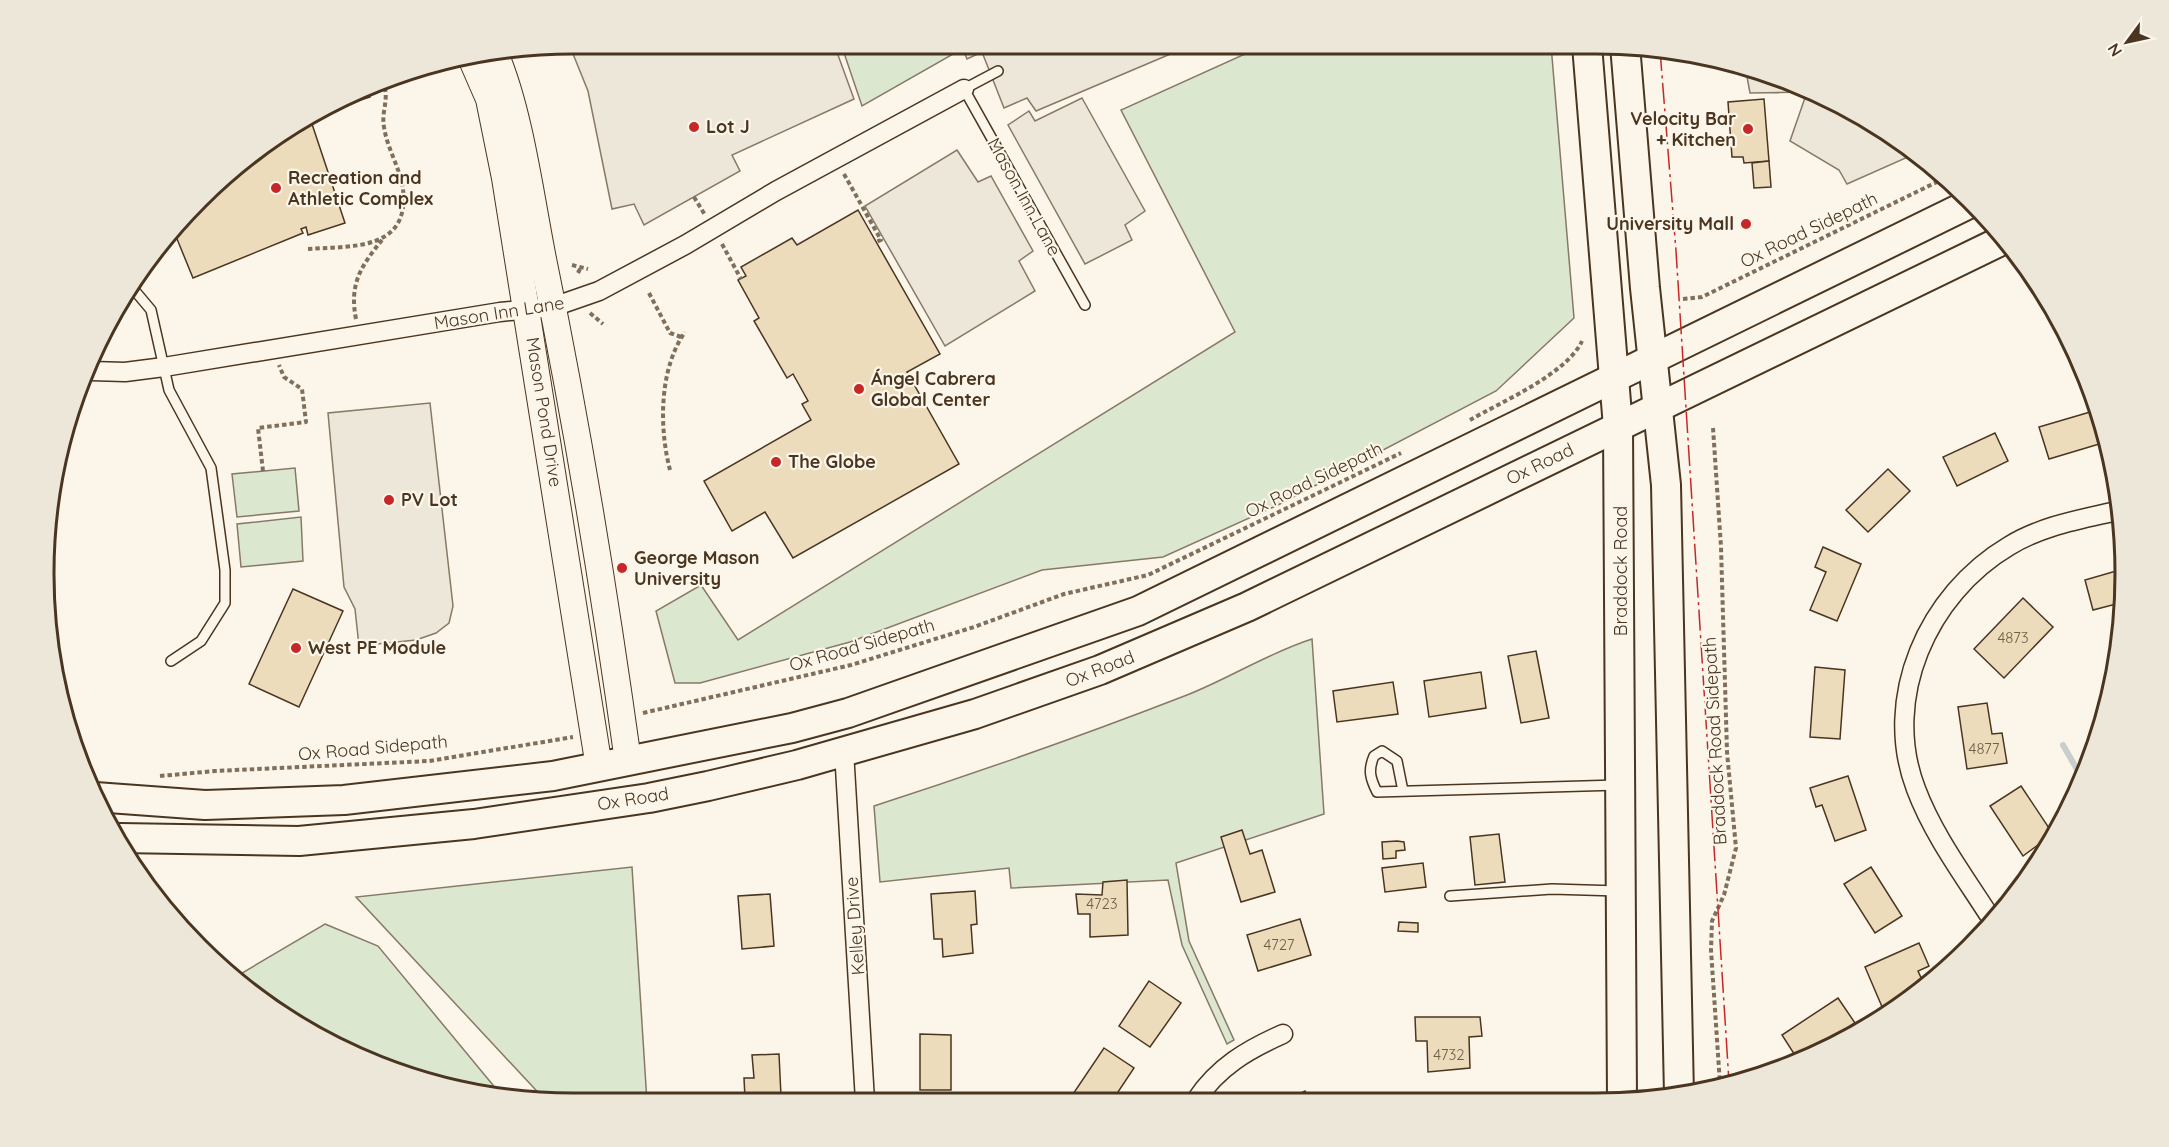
<svg xmlns="http://www.w3.org/2000/svg" width="2169" height="1147" viewBox="0 0 2169 1147" font-family="Quicksand,sans-serif">
  <rect width="100%" height="100%" fill="#fbf6e9"/>
  <g fill="#dce7d0" stroke="#887966" stroke-width="1.5">
    <polygon points="841,44 951,44 955,53 862,106"/>
    <polygon points="1267,44 1551,45 1574,318 1496,391 1278,505 1163,557 1042,570 850,642 700,683 675,683 656,611 701,585 738,640 1235,332 1121,110"/>
    <polygon points="295,468 299,511 237,517 232,474"/>
    <polygon points="301,517 303,561 241,567 237,524"/>
    <path d="M1312 639 1324 814 1176 863 1189 941 1234 1040 1227 1044 1182 945 1168 880 1011 888 1009 868 880 882 874 806C979 772 1084 735 1187 695 1230 678 1268 653 1312 639Z"/>
    <polygon points="632,867 647,1102 547,1102 356,897"/>
    <polygon points="325,924 378,946 502,1096 437,1086 339,1049 237,976"/>
  </g>
  <g fill="#ede7d9" stroke="#887966" stroke-width="1.5">
    <polygon points="569,44 834,44 854,99 732,155 740,171 644,225 634,204 612,209 588,91"/>
    <polygon points="961,44 1194,44 1036,111 1027,98 1004,108 982,52 967,59"/>
    <polygon points="1745,66 1830,98 1917,153 1847,184 1839,170 1790,141 1807,92 1750,93"/>
    <polygon points="1082,98 1145,211 1125,225 1132,240 1085,264 1008,125 1029,111 1035,121"/>
    <polygon points="957,150 978,182 991,176 1033,251 1019,261 1035,291 945,346 865,206"/>
    <polygon points="430,403 453,606 449,623 436,633 416,640 359,646 355,609 344,587 328,413"/>
  </g>
  <g fill="none" stroke-linecap="round" stroke-linejoin="round">
    <polyline stroke="#c9cecd" stroke-width="6" points="2063,745 2082,778"/>
  </g>
  <g fill="#ecdcbc" stroke="#4a3520" stroke-width="1.5">
    <polygon points="368,90 370,97 335,108"/>
    <polygon points="1764,99 1769,161 1744,163 1743,157 1732,157 1728,102"/>
    <polygon points="311,121 345,223 308,235 306,227 301,229 303,233 193,278 175,234 251,153"/>
    <polygon points="1769,161 1771,187 1754,188 1752,163"/>
    <polygon points="858,210 940,354 907,372 959,464 793,558 765,512 732,531 704,481 811,420 802,404 808,401 793,374 787,378 754,321 759,318 738,280 746,276 741,267 792,238 797,245"/>
    <polygon points="2097,410 2106,442 2049,459 2039,427"/>
    <polygon points="1995,433 2008,461 1957,486 1943,457"/>
    <polygon points="1888,469 1910,491 1868,532 1846,510"/>
    <polygon points="1823,547 1861,564 1837,621 1810,610 1826,572 1815,567"/>
    <polygon points="2123,569 2124,602 2093,610 2085,580"/>
    <polygon points="293,589 343,611 299,707 249,684"/>
    <polygon points="2023,598 2053,627 2004,678 1974,649"/>
    <polygon points="1536,651 1549,718 1521,723 1508,656"/>
    <polygon points="1815,667 1845,670 1840,739 1810,737"/>
    <polygon points="1481,672 1486,708 1429,717 1424,681"/>
    <polygon points="1393,682 1398,714 1337,722 1333,691"/>
    <polygon points="1987,703 1992,734 2002,733 2007,763 1967,769 1958,707"/>
    <polygon points="1848,776 1866,830 1835,841 1822,805 1816,807 1810,788"/>
    <polygon points="2021,786 2053,834 2023,856 1990,806"/>
    <polygon points="1242,830 1250,854 1262,850 1275,892 1241,902 1221,837"/>
    <polygon points="1499,834 1505,882 1475,885 1470,837"/>
    <polygon points="1397,841 1404,842 1405,850 1396,851 1396,858 1383,859 1382,842"/>
    <polygon points="1423,863 1426,887 1385,892 1382,868"/>
    <polygon points="1871,867 1902,916 1875,933 1844,884"/>
    <polygon points="1127,880 1128,935 1090,937 1090,914 1078,914 1076,894 1102,895 1103,882"/>
    <polygon points="975,891 977,924 971,925 973,953 943,957 942,939 934,939 931,894"/>
    <polygon points="770,894 774,946 742,949 738,896"/>
    <polygon points="1300,919 1311,955 1258,971 1247,935"/>
    <polygon points="1399,922 1418,923 1418,932 1398,931"/>
    <polygon points="1919,943 1929,966 1918,971 1924,984 1886,1016 1865,967"/>
    <polygon points="1149,981 1181,1003 1150,1047 1119,1026"/>
    <polygon points="1838,998 1855,1023 1798,1060 1782,1035"/>
    <polygon points="1415,1017 1480,1017 1482,1036 1469,1037 1470,1068 1428,1072 1427,1041 1416,1041"/>
    <polygon points="920,1034 951,1035 951,1090 920,1090"/>
    <polygon points="1104,1048 1134,1068 1112,1101 1083,1101 1073,1094"/>
    <polygon points="779,1054 781,1096 745,1098 744,1078 754,1078 752,1055"/>
    <polygon points="1305,1091 1310,1100 1287,1100"/>
  </g>
  <g fill="none" stroke-linecap="round" stroke-linejoin="round">
    <g stroke="#4a3520" stroke-width="12">
      <g id="lane">
        <polyline points="998,71 964,89 1085,305"/>
        <polyline points="130,285 151,310 169,390 211,468 225,570 225,603 201,641 171,661"/>
        <path d="M1403 791 1397 761 1382 751 1374 756C1368 770 1370 778 1377 792L1618 785"/>
        <polyline points="1450,896 1552,889 1618,891"/>
      </g>
    </g>
    <g stroke="#4a3520" stroke-width="21">
      <g id="street">
        <polyline points="91,371 125,372 164,367 500,312 553,307 599,291 685,245 776,191 964,89"/>
        <polyline points="844,751 865,1101"/>
        <path d="M1994 923C1967 880 1934 837 1916 789 1881 698 1928 594 2009 546 2043 525 2083 519 2121 510"/>
        <path d="M1196 1100C1218 1067 1247 1050 1283 1034"/>
      </g>
    </g>
    <g stroke="#4a3520" stroke-width="28">
      <g id="secondary">
        <path d="M496 56C521 116 531 200 544 264 578 429 605 595 628 761"/>
        <polyline points="472,60 489,99 505,178 599,767"/>
      </g>
    </g>
    <g stroke="#4a3520" stroke-width="32">
      <g id="primary">
        <polyline points="1587,45 1618,427 1622,1099"/>
        <polyline points="1625,45 1645,288 1666,485 1679,1095"/>
        <polyline points="95,797 205,805 344,800 553,776 792,728 848,713 1138,611 1971,203"/>
        <polyline points="120,838 299,841 474,824 649,798 708,786 797,765 975,714 1100,670 1247,607 2005,239"/>
      </g>
    </g>
    <g stroke="#7f6f5c" stroke-width="4" stroke-dasharray="4.5 3" stroke-linecap="butt">
      <polyline points="844,174 881,240 876,242"/>
      <polyline points="694,197 705,215"/>
      <polyline points="722,244 741,279"/>
      <path d="M308 249C352 246 410 251 403 189 400 168 387 148 384 127 381 110 390 100 383 82"/>
      <polyline points="572,265 588,269"/>
      <polyline points="578,273 581,267"/>
      <polyline points="649,293 670,333 681,337"/>
      <polyline points="1683,299 1702,297 1945,178"/>
      <polyline points="590,313 603,324"/>
      <path d="M356 319C349 284 361 266 382 240"/>
      <path d="M1470 420C1501 402 1567 374 1582 341"/>
      <polyline points="1713,428 1721,547 1727,752 1736,848 1724,895 1712,921 1711,950 1720,1084"/>
      <path d="M670 470C659 428 659 369 685 332"/>
      <polyline points="263,471 258,428 306,422 302,389 284,377 279,365"/>
      <polyline points="643,713 851,665 974,627 1064,594 1148,575 1401,453"/>
      <polyline points="160,776 215,771 429,761 573,737"/>
    </g>
    <use href="#lane" stroke="#fbf6e9" stroke-width="9"/>
    <use href="#street" stroke="#fbf6e9" stroke-width="18"/>
    <use href="#secondary" stroke="#fbf6e9" stroke-width="26"/>
    <use href="#primary" stroke="#fbf6e9" stroke-width="28"/>
    <polyline stroke="#c62828" stroke-width="1.5" stroke-dasharray="21 4.5 3 4.5" stroke-linecap="butt" points="1660,50 1676,251 1729,1082"/>
  </g>
  <g fill="#c62828" stroke="#fbf6e9" stroke-width="2">
    <circle cx="694" cy="127" r="6"/>
    <circle cx="1748" cy="129" r="6"/>
    <circle cx="276" cy="188" r="6"/>
    <circle cx="1746" cy="224" r="6"/>
    <circle cx="859" cy="389" r="6"/>
    <circle cx="776" cy="462" r="6"/>
    <circle cx="389" cy="500" r="6"/>
    <circle cx="622" cy="568" r="6"/>
    <circle cx="296" cy="648" r="6"/>
  </g>
  <g text-anchor="middle" stroke-width="4.5" stroke-linejoin="round" paint-order="stroke">
    <g font-size="15" fill="#725f47">
      <text x="2013" y="643">4873</text>
      <text x="1984" y="754">4877</text>
      <text x="1102" y="909">4723</text>
      <text x="1279" y="950">4727</text>
      <text x="1449" y="1060">4732</text>
    </g>
    <g font-size="18" font-weight="bold" fill="#4a3520" stroke="#fbf6e9" text-anchor="start">
      <text x="1736" y="125" text-anchor="end">Velocity Bar<tspan x="1736" dy="21">+ Kitchen</tspan></text>
      <text x="706" y="133">Lot J</text>
      <text x="288" y="184">Recreation and<tspan x="288" dy="21">Athletic Complex</tspan></text>
      <text x="1734" y="230" text-anchor="end">University Mall</text>
      <text x="871" y="385">Ángel Cabrera<tspan x="871" dy="21">Global Center</tspan></text>
      <text x="788" y="468">The Globe</text>
      <text x="401" y="506">PV Lot</text>
      <text x="634" y="564">George Mason<tspan x="634" dy="21">University</tspan></text>
      <text x="308" y="654">West PE Module</text>
    </g>
    <g font-size="18" fill="#4a3520" stroke="#fbf6e9">
      <text transform="translate(1024 197) rotate(61)" y="6">Mason Inn Lane</text>
      <text transform="translate(1809 230) rotate(-26)" y="6">Ox Road Sidepath</text>
      <text transform="translate(499 313) rotate(-9)" y="6">Mason Inn Lane</text>
      <text transform="translate(544 412) rotate(81)" y="6">Mason Pond Drive</text>
      <text transform="translate(1540 464) rotate(-26)" y="6">Ox Road</text>
      <text transform="translate(1314 480) rotate(-26)" y="6">Ox Road Sidepath</text>
      <text transform="translate(1621 571) rotate(-90)" y="6">Braddock Road</text>
      <text transform="translate(862 645) rotate(-16)" y="6">Ox Road Sidepath</text>
      <text transform="translate(1100 669) rotate(-21)" y="6">Ox Road</text>
      <text transform="translate(1715 741) rotate(-93)" y="6">Braddock Road Sidepath</text>
      <text transform="translate(373 748) rotate(-5)" y="6">Ox Road Sidepath</text>
      <text transform="translate(633 799) rotate(-9)" y="6">Ox Road</text>
      <text transform="translate(855 926) rotate(-94)" y="6">Kelley Drive</text>
    </g>
  </g>
  <path d="M0 0H2169V1147H0ZM573 54H1596A519 519 0 0 1 2115 573V574A519 519 0 0 1 1596 1093H573A519 519 0 0 1 54 574V573A519 519 0 0 1 573 54Z" fill="#ede7d9" fill-rule="evenodd"/>
  <path fill="none" stroke="#4a3520" stroke-width="3" d="M573 54H1596A519 519 0 0 1 2115 573V574A519 519 0 0 1 1596 1093H573A519 519 0 0 1 54 574V573A519 519 0 0 1 573 54Z"/>
  <g transform="translate(2127 42) rotate(237)" stroke="#fbf6e9" stroke-width="4.5" paint-order="stroke">
  <path d="M0-4.5L10 22L0 15L-10 22Z" fill="#4a3520"/>
  <text y="-9" font-size="16" font-weight="bold" text-anchor="middle" fill="#4a3520">N</text>
  </g>
</svg>
